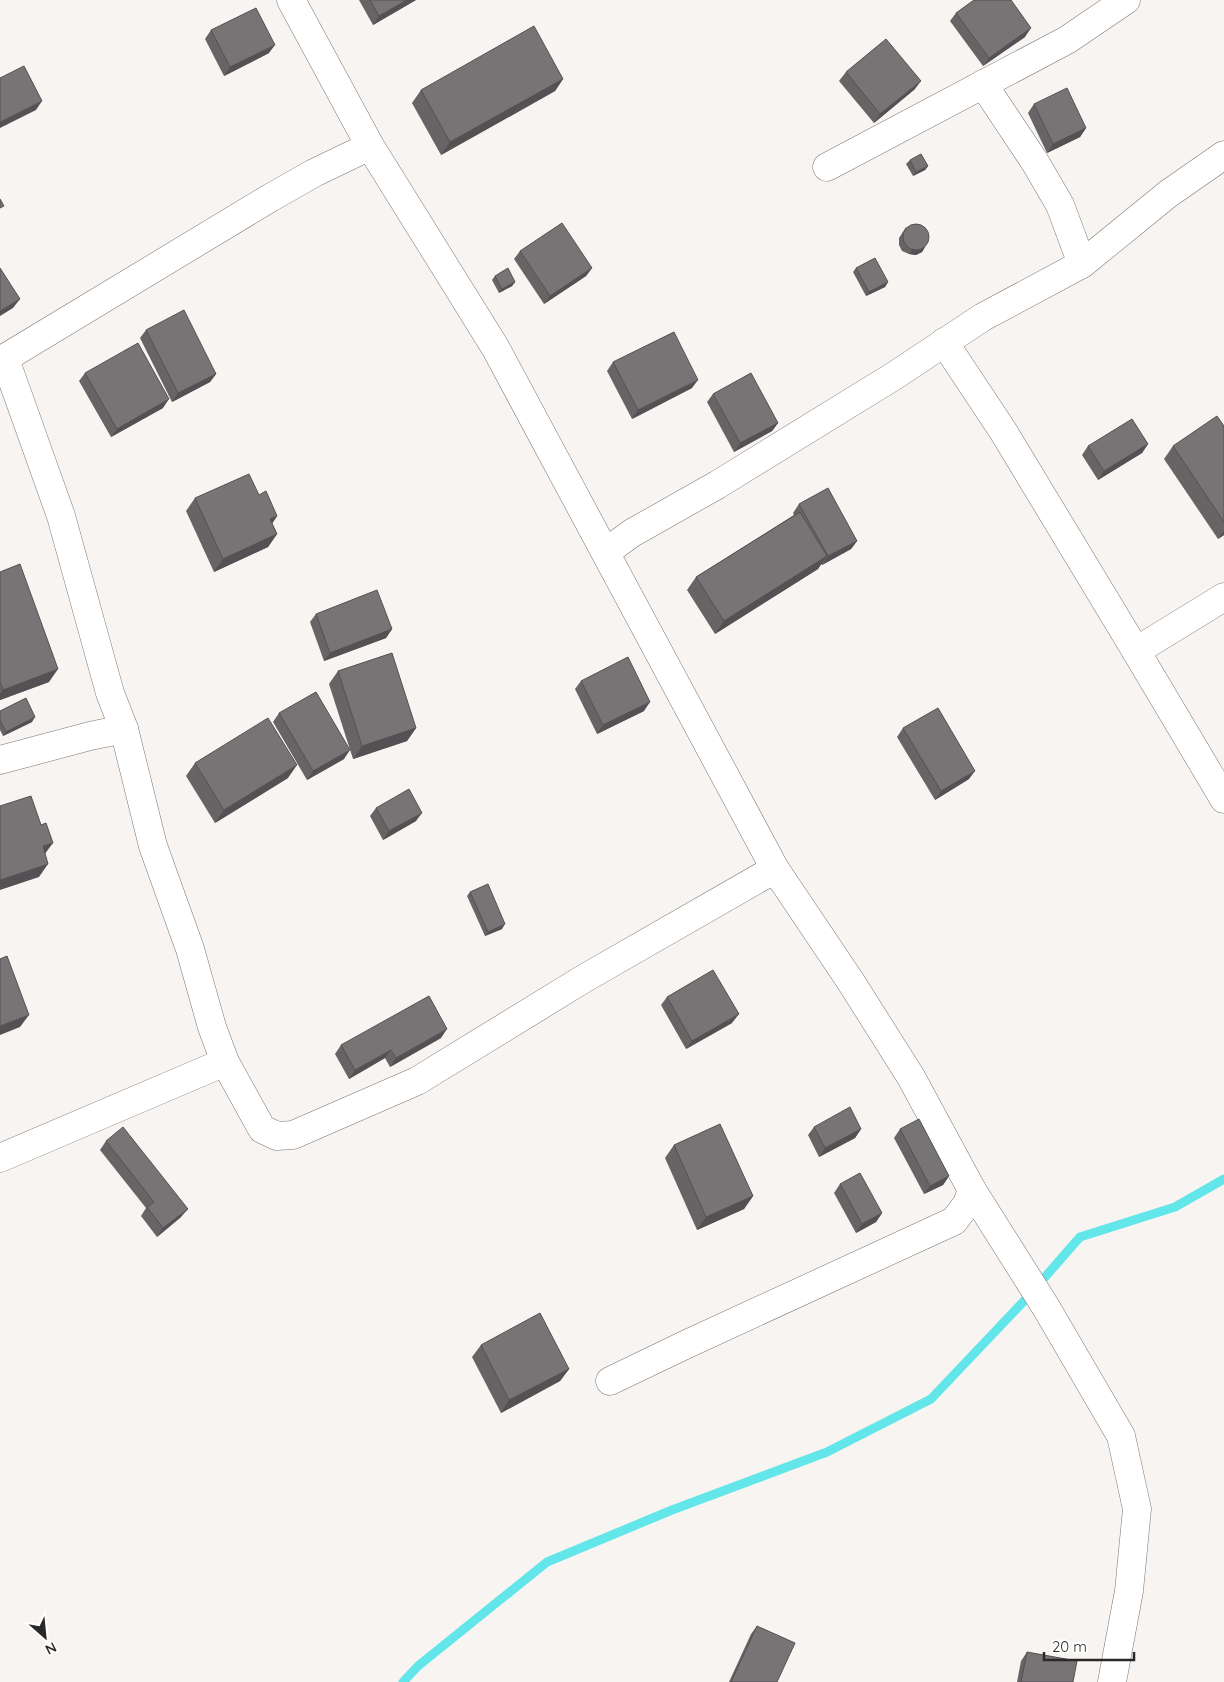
<svg xmlns="http://www.w3.org/2000/svg" width="1224" height="1682" viewBox="0 0 1224 1682" font-family="Quicksand,sans-serif">
  <rect width="100%" height="100%" fill="#f7f4f1"/>
  <g fill="none" stroke-linecap="round" stroke-linejoin="round">
    <polyline stroke="#62e6ea" stroke-width="9" points="403,1682 418,1666 547,1562 672,1510 827,1452 931,1399 1024,1301 1080,1237 1175,1207 1224,1179"/>
    <g stroke="#7a7775" stroke-width="29">
      <g id="minor">
        <polyline points="291,0 370,146 495,347 775,869 851,982 911,1077 972,1190 967,1204 954,1221 687,1344 610,1381"/>
        <polyline points="983,84 1035,162 1060,205 1082,264"/>
        <polyline points="827,167 1067,40 1126,0"/>
        <polyline points="944,342 1003,431 1136,651 1224,597"/>
        <polyline points="5,359 61,516 110,693 124,729 153,846 190,949 212,1027 225,1062 262,1129 277,1136 293,1135 417,1081 585,978 775,869"/>
        <polyline points="0,361 270,198 314,173 370,146"/>
        <polyline points="606,552 632,533 717,485 894,376 983,317 1082,264 1168,194 1224,155"/>
        <polyline points="1136,651 1224,799"/>
        <polyline points="0,760 90,736 124,729"/>
        <polyline points="0,1158 225,1062"/>
        <polyline points="972,1190 1047,1309 1121,1436 1137,1509 1129,1591 1112,1682"/>
      </g>
    </g>
    <use href="#minor" stroke="#fff" stroke-width="28"/>
  </g>
  <g fill="#666465">
    <polygon points="359,0 416,0 373,25"/>
    <polygon points="956,13 1025,37 983,66 950,21"/>
    <polygon points="211,30 269,53 224,76 205,39"/>
    <polygon points="846,72 915,89 874,123 839,81"/>
    <polygon points="563,79 555,91 441,155 412,103 421,90"/>
    <polygon points="1034,104 1086,128 1080,137 1047,153 1028,113"/>
    <polygon points="910,160 928,166 925,170 913,176 906,164"/>
    <polygon points="906,227 925,247 922,252 916,255 909,254 902,251 899,245 899,238"/>
    <polygon points="520,251 592,268 586,276 544,304 514,259"/>
    <polygon points="856,268 888,282 885,287 866,296 853,272"/>
    <polygon points="495,276 515,282 512,286 499,293 492,280"/>
    <polygon points="146,330 216,374 210,382 172,402 140,338"/>
    <polygon points="613,362 692,388 632,419 607,371"/>
    <polygon points="85,373 163,408 111,437 79,381"/>
    <polygon points="713,394 778,423 772,431 734,452 707,402"/>
    <polygon points="1224,426 1224,535 1218,539 1164,459 1173,446"/>
    <polygon points="1148,444 1142,453 1098,480 1082,455 1088,446"/>
    <polygon points="259,495 277,516 272,524 277,534 268,547 214,572 186,511 195,498"/>
    <polygon points="799,504 857,541 851,549 822,565 821,564 818,569 715,634 687,590 696,577 794,515 793,513"/>
    <polygon points="0,572 49,682 0,700"/>
    <polygon points="316,614 392,629 386,638 324,661 310,622"/>
    <polygon points="338,671 416,728 407,741 353,759 329,684"/>
    <polygon points="581,681 644,711 597,734 575,689"/>
    <polygon points="0,711 32,722 3,736 0,730"/>
    <polygon points="279,713 344,759 307,780 273,722"/>
    <polygon points="903,728 969,779 935,800 897,737"/>
    <polygon points="195,763 288,778 215,823 186,776"/>
    <polygon points="376,808 416,821 383,840 370,816"/>
    <polygon points="470,892 502,929 485,936 467,896"/>
    <polygon points="667,997 732,1023 686,1049 661,1005"/>
    <polygon points="441,1038 390,1067 385,1058 349,1079 335,1054 341,1045"/>
    <polygon points="814,1127 861,1129 855,1138 819,1157 808,1135"/>
    <polygon points="900,1129 949,1176 943,1185 924,1194 894,1138"/>
    <polygon points="106,1141 181,1217 157,1237 141,1216 146,1208 100,1150"/>
    <polygon points="674,1145 753,1196 744,1209 697,1230 665,1158"/>
    <polygon points="840,1184 882,1213 876,1222 856,1233 834,1193"/>
    <polygon points="481,1345 569,1369 560,1381 501,1413 472,1357"/>
    <polygon points="757,1626 777,1682 729,1682 751,1634"/>
    <polygon points="1027,1652 1073,1682 1017,1682 1021,1661"/>
  </g>
  <g fill="#535153">
    <polygon points="407,0 416,0 373,25 379,16"/>
    <polygon points="1031,28 1025,37 983,66 989,58"/>
    <polygon points="275,45 269,53 224,76 230,67"/>
    <polygon points="563,79 555,91 441,155 450,142"/>
    <polygon points="921,81 915,89 874,123 880,114"/>
    <polygon points="42,101 36,110 0,128 0,122"/>
    <polygon points="1086,128 1080,137 1047,153 1053,144"/>
    <polygon points="928,166 925,170 913,176 916,172"/>
    <polygon points="925,247 922,252 916,255 909,254 912,250"/>
    <polygon points="592,268 586,276 544,304 550,296"/>
    <polygon points="515,282 512,286 499,293 502,289"/>
    <polygon points="888,282 885,287 866,296 869,292"/>
    <polygon points="20,299 13,308 0,316 0,311"/>
    <polygon points="216,374 210,382 172,402 178,393"/>
    <polygon points="698,380 692,388 632,419 638,410"/>
    <polygon points="169,399 163,408 111,437 117,429"/>
    <polygon points="778,423 772,431 734,452 740,443"/>
    <polygon points="1148,444 1142,453 1098,480 1104,471"/>
    <polygon points="277,516 268,529 270,519"/>
    <polygon points="1224,531 1224,535 1218,539"/>
    <polygon points="277,534 268,547 214,572 223,559"/>
    <polygon points="857,541 851,549 822,565 828,556"/>
    <polygon points="827,556 818,569 715,634 724,621"/>
    <polygon points="392,629 386,638 324,661 330,653"/>
    <polygon points="58,669 49,682 0,700 0,694 3,690"/>
    <polygon points="650,702 644,711 597,734 603,725"/>
    <polygon points="35,717 32,722 3,736 6,732"/>
    <polygon points="416,728 407,741 353,759 362,746"/>
    <polygon points="350,750 344,759 307,780 313,771"/>
    <polygon points="297,765 288,778 215,823 224,810"/>
    <polygon points="975,771 969,779 935,800 941,791"/>
    <polygon points="422,813 416,821 383,840 389,831"/>
    <polygon points="53,843 44,855 43,846"/>
    <polygon points="48,864 39,877 0,890 0,880"/>
    <polygon points="505,924 502,929 485,936 488,932"/>
    <polygon points="739,1014 732,1023 686,1049 692,1041"/>
    <polygon points="29,1015 20,1027 0,1035 0,1026"/>
    <polygon points="447,1029 441,1038 390,1067 396,1058"/>
    <polygon points="391,1050 385,1058 349,1079 355,1070"/>
    <polygon points="861,1129 855,1138 819,1157 825,1148"/>
    <polygon points="949,1176 943,1185 924,1194 930,1186"/>
    <polygon points="753,1196 744,1209 697,1230 706,1217"/>
    <polygon points="188,1209 181,1217 157,1237 163,1228"/>
    <polygon points="882,1213 876,1222 856,1233 862,1224"/>
    <polygon points="569,1369 560,1381 501,1413 509,1400"/>
  </g>
  <g fill="#777476" stroke="#535153">
    <polygon points="370,0 407,0 379,16"/>
    <polygon points="974,0 1011,0 1031,28 989,58 956,13"/>
    <polygon points="256,8 275,45 230,67 211,30"/>
    <polygon points="534,26 563,79 450,142 421,90"/>
    <polygon points="886,39 921,81 880,114 846,72"/>
    <polygon points="24,66 42,101 0,122 0,78"/>
    <polygon points="1067,88 1086,128 1053,144 1034,104"/>
    <polygon points="921,154 928,166 916,172 910,160"/>
    <polygon points="0,199 4,206 0,208"/>
    <polygon points="562,223 592,268 550,296 520,251"/>
    <circle cx="916" cy="237" r="13"/>
    <polygon points="875,258 888,282 869,292 856,268"/>
    <polygon points="0,268 20,299 0,311"/>
    <polygon points="508,268 515,282 502,289 495,276"/>
    <polygon points="184,310 216,374 178,393 146,330"/>
    <polygon points="674,332 698,380 638,410 613,362"/>
    <polygon points="138,343 169,399 117,429 85,373"/>
    <polygon points="751,373 778,423 740,443 713,394"/>
    <polygon points="1217,416 1224,426 1224,522 1173,446"/>
    <polygon points="1132,419 1148,444 1104,471 1088,446"/>
    <polygon points="249,474 259,495 266,491 277,516 270,519 277,534 223,559 195,498"/>
    <polygon points="828,488 857,541 828,556 799,504"/>
    <polygon points="800,512 827,556 724,621 696,577"/>
    <polygon points="20,564 58,669 3,690 0,682 0,572"/>
    <polygon points="377,590 392,629 330,653 316,614"/>
    <polygon points="392,653 416,728 362,746 338,671"/>
    <polygon points="628,657 650,702 603,725 581,681"/>
    <polygon points="316,692 350,750 313,771 279,713"/>
    <polygon points="26,698 35,717 6,732 0,720 0,711"/>
    <polygon points="938,708 975,771 941,791 903,728"/>
    <polygon points="268,718 297,765 224,810 195,763"/>
    <polygon points="409,789 422,813 389,831 376,808"/>
    <polygon points="31,796 41,825 46,823 53,843 43,846 48,864 0,880 0,806"/>
    <polygon points="488,884 505,924 488,932 470,892"/>
    <polygon points="7,956 29,1015 0,1026 0,959"/>
    <polygon points="713,970 739,1014 692,1041 667,997"/>
    <polygon points="429,996 447,1029 396,1058 391,1050 355,1070 341,1045"/>
    <polygon points="850,1107 861,1129 825,1148 814,1127"/>
    <polygon points="919,1119 949,1176 930,1186 900,1129"/>
    <polygon points="720,1124 753,1196 706,1217 674,1145"/>
    <polygon points="123,1127 188,1209 163,1228 147,1207 154,1202 106,1141"/>
    <polygon points="860,1173 882,1213 862,1224 840,1184"/>
    <polygon points="540,1313 569,1369 509,1400 481,1345"/>
    <polygon points="757,1626 795,1643 777,1682 731,1682"/>
    <polygon points="1027,1652 1077,1661 1073,1682 1021,1682"/>
  </g>
  <g transform="translate(45 1637) rotate(153)" stroke="#ffffff" stroke-width="4" paint-order="stroke">
  <path d="M0-4L9 19L0 12L-9 19Z" fill="#2a2928"/>
  <text y="-8" font-size="14" font-weight="bold" text-anchor="middle" fill="#2a2928">N</text>
  </g>
  <path d="M1044 1652v8h90v-8" fill="none" stroke="#2a2928" stroke-width="2.5"/>
  <text x="1052" y="1652" font-size="15" fill="#2a2928" stroke="#ffffff" stroke-width="4" paint-order="stroke">20 m</text>
</svg>
